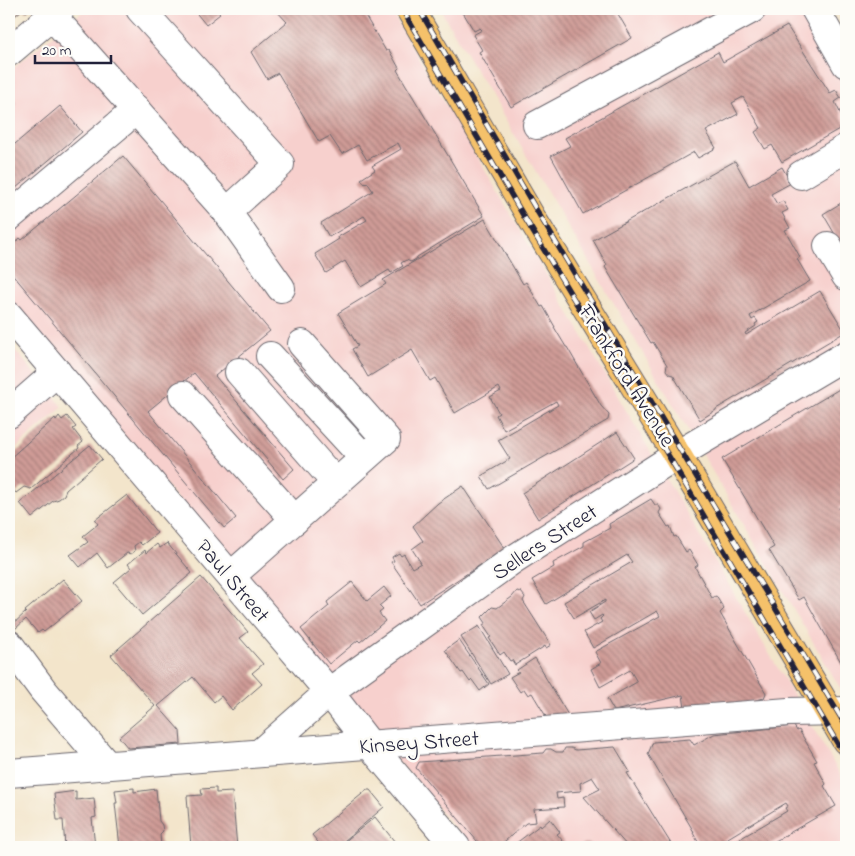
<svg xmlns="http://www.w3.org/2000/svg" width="855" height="856" viewBox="0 0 855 856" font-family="'Indie Flower',sans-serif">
  <defs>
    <pattern id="building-back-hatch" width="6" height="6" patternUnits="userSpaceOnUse" patternTransform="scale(1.25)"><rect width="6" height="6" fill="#cf9b96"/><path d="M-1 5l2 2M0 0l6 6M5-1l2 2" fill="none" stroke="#a87e7c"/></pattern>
  </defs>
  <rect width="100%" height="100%" fill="#fdfcf7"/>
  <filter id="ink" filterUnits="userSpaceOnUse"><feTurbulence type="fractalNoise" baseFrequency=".02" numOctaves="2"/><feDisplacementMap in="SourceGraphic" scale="10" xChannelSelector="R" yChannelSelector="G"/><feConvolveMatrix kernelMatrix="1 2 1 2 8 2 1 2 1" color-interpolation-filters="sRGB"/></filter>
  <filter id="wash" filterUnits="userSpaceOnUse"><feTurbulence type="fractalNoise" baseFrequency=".0096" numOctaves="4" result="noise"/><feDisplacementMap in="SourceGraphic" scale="20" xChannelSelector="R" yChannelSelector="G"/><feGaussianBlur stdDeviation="1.12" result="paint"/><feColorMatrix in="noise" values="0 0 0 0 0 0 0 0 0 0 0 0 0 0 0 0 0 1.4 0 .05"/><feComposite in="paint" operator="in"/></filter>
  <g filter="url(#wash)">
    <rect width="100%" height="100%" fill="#f3e5cb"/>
    <g fill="#f7d0cd">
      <polygon points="86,9 390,9 846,784 846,847 471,847 9,299 9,71"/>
      <polygon points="440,9 801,9 846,85 846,698"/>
      <polygon points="9,343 63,407 9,454"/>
    </g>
    <g id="blocks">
      <g fill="url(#building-back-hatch)">
        <polygon points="9,9 30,9 26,12 23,9 9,21"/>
        <polygon points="193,9 215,9 220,14 206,25"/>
        <polygon points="275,9 363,9 364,11 363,12 386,51 389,50 399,68 397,70 484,216 417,257 416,259 411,262 406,260 401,263 403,266 391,273 389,270 361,287 345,261 326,273 315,254 339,239 338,237 367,220 364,216 329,237 321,223 373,191 367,182 365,184 361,179 375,170 372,166 401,149 398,143 367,160 358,145 342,154 330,136 319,142 278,73 267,79 251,52 287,22"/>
        <polygon points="461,9 615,9 632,38 511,107 479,52 482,50 473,35 482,30 480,28 474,31"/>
        <polygon points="787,26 830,93 836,90 841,98 835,102 846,125 782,162 772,145 765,149 755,132 761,128 743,97 732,103 738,114 706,131 716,148 698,158 694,152 583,214 551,156 570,146 565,138 718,52 723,62"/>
        <polygon points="9,95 16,103 9,109"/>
        <polygon points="60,106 82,132 9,194 9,149"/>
        <polygon points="123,156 270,331 215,376 294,469 283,479 194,373 148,411 236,518 224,528 9,270 9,252 11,250 9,248 20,238 22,240"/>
        <polygon points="735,161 749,186 782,167 791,183 771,194 777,204 783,201 788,210 782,213 790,228 785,230 800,257 797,259 810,281 750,316 752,320 755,318 758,322 755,324 756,326 745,333 746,335 820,291 845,332 716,409 716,410 700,420 673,375 669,374 666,370 667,365 653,342 651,343 605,267 607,265 593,240"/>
        <polygon points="846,200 846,253 823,214"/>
        <polygon points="485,219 523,284 526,282 541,307 543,306 555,327 554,327 566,347 567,347 601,406 609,415 608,420 489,489 481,476 510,459 498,440 558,405 556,401 504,430 496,415 499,413 490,397 501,391 499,387 455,413 435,378 430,381 412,350 368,377 352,349 358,346 338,313 386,284 383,280"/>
        <polygon points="846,385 846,504 839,508 843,515 846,513 846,561 843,563 846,568 846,671 804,597 799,600 769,550 774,547 722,459"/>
        <polygon points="59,416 62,420 67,416 76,427 73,429 83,442 78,446 79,448 31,489 24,487 16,493 9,485 9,459 55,418 56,420"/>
        <polygon points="617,432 634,458 538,519 522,493"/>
        <polygon points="90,445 102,459 66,490 64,495 59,499 53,501 32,518 20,503"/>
        <polygon points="463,486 505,549 420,604 391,562 394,561 392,557 399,553 401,556 404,554 412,568 421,563 412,549 423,541 413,526 438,503"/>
        <polygon points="127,495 157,533 142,545 139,542 134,546 135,551 131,554 127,553 108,568 97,553 80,567 70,555 88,542 83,536 98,524 95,520"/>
        <polygon points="651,499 655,505 658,505 661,509 659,513 668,527 670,526 674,537 676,536 686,552 689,550 698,565 695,567 712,598 716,596 724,609 720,613 766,693 764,698 745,703 685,708 683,695 614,711 607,699 637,682 630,670 600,687 591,669 601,663 595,652 660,616 657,611 593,648 584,632 602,622 600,619 603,616 602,615 594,620 589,612 605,602 605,600 574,618 564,602 632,562 627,555 546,604 532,580 554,567 553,563 584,546 584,542 610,528 609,524"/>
        <polygon points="167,543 192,573 142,615 114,582 131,568 128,564 145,550 146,553 157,544 160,548"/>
        <polygon points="201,577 248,632 240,638 263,664 252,673 262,684 232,710 221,696 214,702 193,677 158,706 180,731 181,744 128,748 119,737 155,706 111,655"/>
        <polygon points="63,579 82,601 44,632 42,630 38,633 26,619 15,629 12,625 26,612 25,611"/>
        <polygon points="352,582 367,601 384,587 391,596 379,606 383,610 379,613 385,621 360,642 358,640 329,664 301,629 329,606 327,602"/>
        <polygon points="517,591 521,592 525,597 523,601 551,645 546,648 545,646 515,665 512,660 510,661 504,652 500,655 489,638 491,637 483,625 486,623 482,617 492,607 497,608 512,597"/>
        <polygon points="479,626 508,674 491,684 461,637"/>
        <polygon points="459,640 489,684 480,691 472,680 470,682 463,672 461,673 445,650"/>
        <polygon points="535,658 545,675 544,675 568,715 547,718 532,693 528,695 524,689 520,692 510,677 519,672 517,670"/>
        <polygon points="794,726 797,731 799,730 817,761 814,762 826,784 824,786 836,806 765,847 726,847 787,811 785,808 788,806 786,803 713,847 701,847 693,833 694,832 648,754 653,742 690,739 694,745 714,734"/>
        <polygon points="615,747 630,772 627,773 673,847 628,847 584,797 600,789 592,777 580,783 581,791 556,793 557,799 563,798 564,807 534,809 536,822 526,823 498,847 482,847 416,768 419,762 543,753 546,749 551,749 556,752 563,752 565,748 571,748 576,750"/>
        <polygon points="134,788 134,792 156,789 159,821 162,825 163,831 160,834 161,847 138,847 138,845 120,847 115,803 117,803 115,790"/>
        <polygon points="216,788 216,793 232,792 237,847 191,847 187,796 202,795 201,789"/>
        <polygon points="367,790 370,790 384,807 337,847 322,847 312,835"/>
        <polygon points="76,791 76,800 94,798 96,817 92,818 95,847 65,847 63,820 57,820 54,794"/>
        <polygon points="375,817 399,847 338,847"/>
        <polygon points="550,819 560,832 557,834 568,847 511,847 540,825 541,827"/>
        <polygon points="585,843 591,844 594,847 579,847"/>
      </g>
    </g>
  </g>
  <g filter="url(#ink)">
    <use href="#blocks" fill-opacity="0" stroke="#6b666d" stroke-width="1"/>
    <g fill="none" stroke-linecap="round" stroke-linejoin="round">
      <g stroke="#6b666d" stroke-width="30">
        <g id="minor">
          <polyline points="815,9 846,64"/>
          <polyline points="52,16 227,212 280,164 140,9"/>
          <polyline points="9,52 60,9"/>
          <polyline points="537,125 752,9"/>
          <polyline points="801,175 846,148"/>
          <polyline points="227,212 281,288"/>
          <polyline points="9,217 122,122 136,109"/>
          <polyline points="828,246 846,276"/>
          <polyline points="9,316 329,692 370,745 456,847"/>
          <polyline points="270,356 364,458"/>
          <polyline points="239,372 336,483"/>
          <polyline points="183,395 295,520"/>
          <polyline points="9,414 57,372"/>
          <polyline points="231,576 386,439 302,344"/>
          <polyline points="9,644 43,690 107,765"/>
          <polyline points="260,753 329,692 514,559 677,455 846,355"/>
          <polyline points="9,773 788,712 846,711"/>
        </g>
      </g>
      <g stroke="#6b666d" stroke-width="30">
        <polyline id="major" points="410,9 531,217 677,455 846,740"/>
      </g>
      <use href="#minor" stroke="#fff" stroke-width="28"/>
      <use href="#major" stroke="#f5c16b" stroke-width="28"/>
      <g stroke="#22223b" stroke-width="5.5">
        <g id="rail">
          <polyline points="402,9 526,220 677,470 846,758"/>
          <polyline points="419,9 537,211 846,726"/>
        </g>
      </g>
      <use href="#rail" stroke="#fdfcf7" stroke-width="4" stroke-dasharray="11" stroke-linecap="butt"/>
    </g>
  </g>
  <g text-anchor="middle" stroke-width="5" stroke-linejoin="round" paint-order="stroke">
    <g font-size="22" fill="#22223b" stroke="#fdfcf7">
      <text transform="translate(628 375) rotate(58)" y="8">Frankford Avenue</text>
      <text transform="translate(544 541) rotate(-33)" y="8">Sellers Street</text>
      <text transform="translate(234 580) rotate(50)" y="8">Paul Street</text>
      <text transform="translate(419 741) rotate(-4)" y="8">Kinsey Street</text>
    </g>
  </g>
  <rect width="855" height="856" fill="none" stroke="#fdfcf7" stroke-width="30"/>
  <path d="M35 55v8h76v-8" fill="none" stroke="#22223b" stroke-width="2.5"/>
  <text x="42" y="55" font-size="15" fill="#22223b" stroke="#fdfcf7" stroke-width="4" paint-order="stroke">20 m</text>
</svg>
